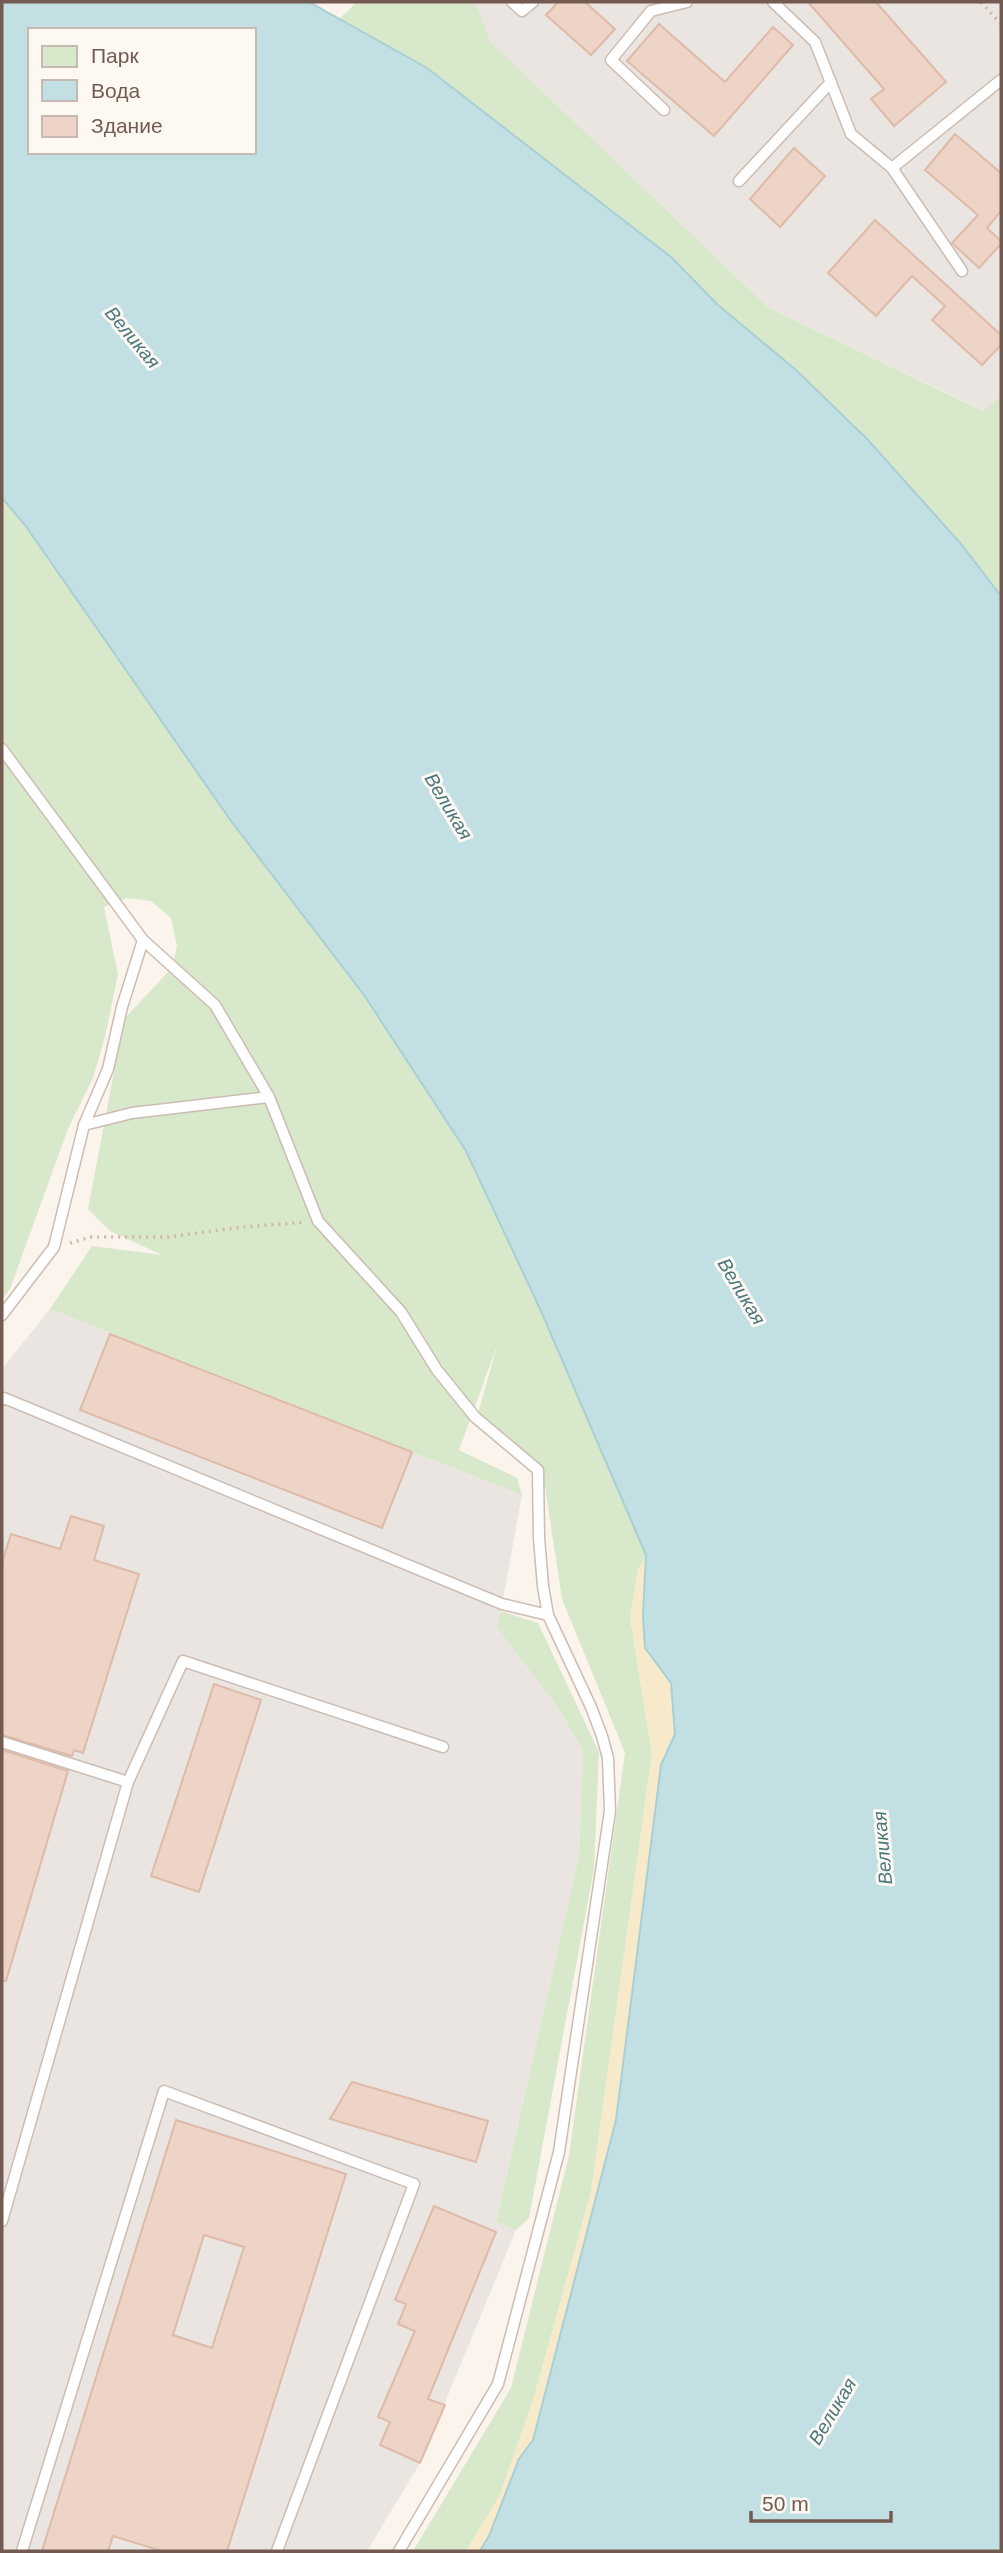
<svg xmlns="http://www.w3.org/2000/svg" width="1003" height="2553" viewBox="0 0 1003 2553" font-family="Helvetica,sans-serif">
  <rect width="100%" height="100%" fill="#fbf4ec"/>
  <g fill="#ebe5e1">
    <polygon points="475,2 1001,2 1001,396 984,411 769,308 491,42"/>
    <polygon points="50,1309 522,1495 498,1626 557,1706 583,1751 579,1856 496,2220 516,2230 420,2463 367,2551 2,2551 2,1369"/>
  </g>
  <g fill="#d8e8cb">
    <polygon points="357,2 475,2 491,42 769,308 983,411 1001,396 1001,596 961,544 868,440 796,370 718,305 671,257 427,68 339,19"/>
    <polygon points="2,498 25,525 231,821 364,995 466,1151 541,1311 647,1555 638,1570 630,1617 652,1754 591,2192 534,2397 500,2495 466,2551 413,2551 511,2388 569,2155 625,1753 562,1599 542,1467 478,1413 498,1343 459,1450 517,1478 522,1495 50,1309 92,1246 162,1255 110,1231 88,1209 124,1019 172,968 177,946 171,918 151,901 126,898 104,907 118,974 105,1037 93,1078 68,1129 10,1289 2,1300"/>
    <polygon points="501,1611 538,1623 599,1752 594,1869 529,2218 516,2230 496,2221 579,1856 583,1751 557,1706 497,1627"/>
  </g>
  <polygon fill="#f6eaca" points="647,1555 643,1616 645,1648 671,1683 675,1734 661,1765 616,2120 533,2440 519,2459 489,2536 480,2551 466,2551 500,2495 534,2397 591,2192 652,1754 630,1617 638,1570"/>
  <path fill="#c2e0e3" stroke="#a9cfd4" stroke-width="2" fill-rule="evenodd" d="M2 2H309L427 68 671 257 718 305 796 370 868 440 961 544 1001 596V2551H480L489 2536 519 2459 533 2440 616 2120 661 1765 675 1734 671 1683 645 1648 643 1616 646 1555 541 1311 466 1151 364 995 231 821 25 525 2 498ZM30 30H254V152H30Z"/>
  <g fill="#edd4c6" stroke="#debaa8" stroke-width="2" fill-rule="evenodd">
    <polygon points="558,2 585,2 615,29 591,55 546,15"/>
    <polygon points="808,2 876,2 946,82 894,126 871,99 884,89"/>
    <polygon points="659,24 725,82 773,27 793,45 714,136 627,61"/>
    <polygon points="955,134 1001,173 1001,211 987,228 1001,241 1001,244 979,268 952,243 978,215 925,170"/>
    <polygon points="794,148 825,176 780,227 750,199"/>
    <polygon points="875,220 1001,335 1001,345 982,365 932,320 945,306 912,276 876,316 828,273"/>
    <polygon points="110,1334 412,1452 382,1528 80,1410"/>
    <polygon points="71,1516 104,1526 94,1560 139,1574 83,1753 74,1750 72,1756 2,1735 2,1563 11,1534 60,1549"/>
    <polygon points="214,1684 261,1700 199,1892 151,1876"/>
    <polygon points="2,1750 68,1771 6,1981 2,1981"/>
    <polygon points="352,2082 488,2121 476,2162 330,2119"/>
    <path d="M176 2120 346 2174 227 2551H162L113 2536 108 2551H42ZM204 2235 244 2247 212 2348 173 2335Z"/>
    <polygon points="434,2206 496,2232 428,2399 445,2405 420,2463 380,2445 390,2422 378,2417 415,2331 398,2324 406,2304 395,2300"/>
  </g>
  <g fill="none" stroke-linecap="round" stroke-linejoin="round">
    <g stroke="#ccbcb2" stroke-width="13">
      <g id="service">
        <polyline points="512,2 522,11 533,2"/>
        <polyline points="773,2 815,42 851,134 892,168 1001,80"/>
        <polyline points="664,110 611,60 651,11 687,2"/>
        <polyline points="892,168 962,271"/>
        <polyline points="739,181 831,82"/>
        <polyline points="2,749 143,940 215,1005 269,1097 318,1221 401,1312 437,1370 475,1417 538,1470 539,1538 543,1586 548,1615 591,1707 602,1736 608,1758 610,1811 559,2152 498,2384 399,2551"/>
        <polyline points="84,1125 132,1113 269,1097"/>
        <polyline points="2,1315 54,1247 84,1125 108,1069 122,1007 143,940"/>
        <polyline points="2,1400 4,1398 502,1604 548,1615"/>
        <polyline points="2,1742 128,1782 2,2221"/>
        <polyline points="128,1782 183,1661 443,1747"/>
        <polyline points="22,2551 164,2091 414,2184 277,2551"/>
      </g>
    </g>
    <g stroke="#d3b7a9" stroke-width="3.5" stroke-dasharray="2 5" stroke-linecap="butt">
      <polyline points="981,2 1001,24"/>
      <polyline points="70,1243 91,1237 168,1237 243,1227 306,1222"/>
    </g>
    <use href="#service" stroke="#fff" stroke-width="10"/>
  </g>
  <g text-anchor="middle" stroke-width="6" stroke-linejoin="round" paint-order="stroke">
    <g font-size="19" font-style="italic" fill="#49777e" stroke="#fdf8f2">
      <text transform="translate(133 337) rotate(50)" y="7">Великая</text>
      <text transform="translate(449 806) rotate(59)" y="7">Великая</text>
      <text transform="translate(742 1291) rotate(59)" y="7">Великая</text>
      <text transform="translate(882 1848) rotate(-95)" y="7">Великая</text>
      <text transform="translate(832 2411) rotate(-59)" y="7">Великая</text>
    </g>
  </g>
  <rect width="1003" height="2553" fill="none" stroke="#745b51" stroke-width="7"/>
  <rect x="28" y="28" width="228" height="126" fill="#fdf8f2" stroke="#c6b9b2" stroke-width="2"/>
  <rect x="42" y="46" width="35" height="21" fill="#d8e8cb" stroke="#c6b9b2" stroke-width="2"/>
  <text x="91" y="63" font-size="21" fill="#745b51">Парк</text>
  <rect x="42" y="80" width="35" height="21" fill="#c2e0e3" stroke="#c6b9b2" stroke-width="2"/>
  <text x="91" y="98" font-size="21" fill="#745b51">Вода</text>
  <rect x="42" y="116" width="35" height="21" fill="#edd4c6" stroke="#c6b9b2" stroke-width="2"/>
  <text x="91" y="133" font-size="21" fill="#745b51">Здание</text>
  <path d="M751 2511v10h140v-10" fill="none" stroke="#745b51" stroke-width="3.5"/>
  <text x="762" y="2511" font-size="21" fill="#745b51" stroke="#fdf8f2" stroke-width="5" paint-order="stroke">50 m</text>
</svg>
